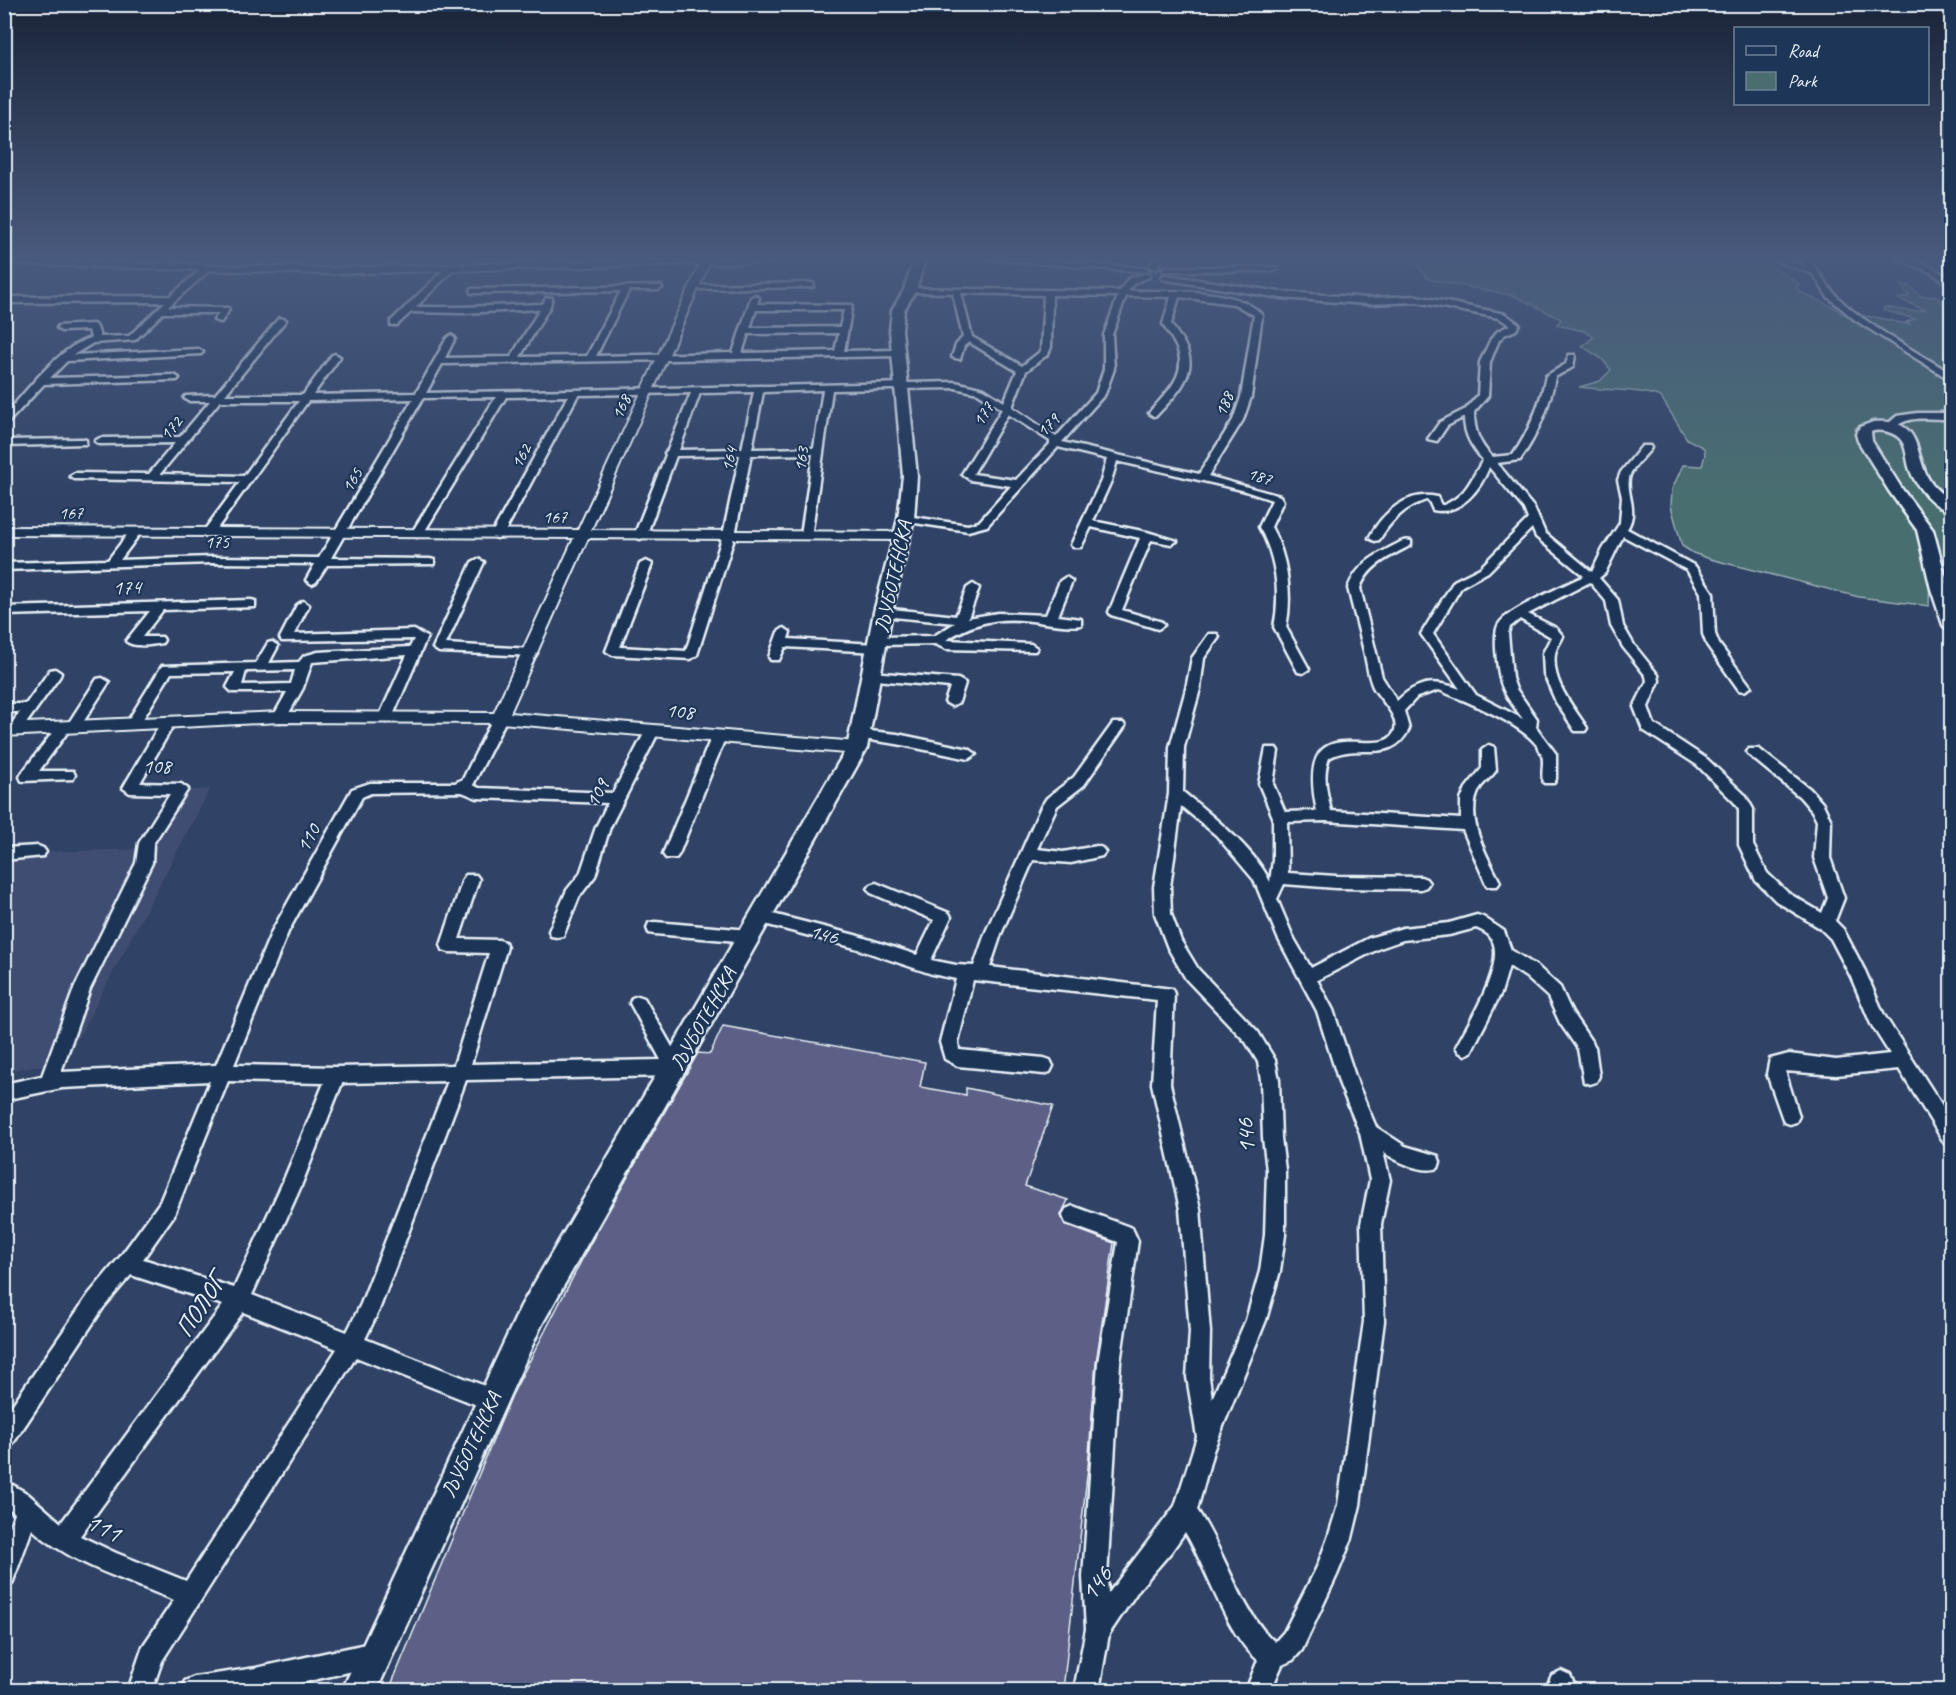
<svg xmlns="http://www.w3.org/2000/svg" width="1956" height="1695" viewBox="0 0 1956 1695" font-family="Caveat,sans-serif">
  <rect width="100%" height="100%" fill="#304265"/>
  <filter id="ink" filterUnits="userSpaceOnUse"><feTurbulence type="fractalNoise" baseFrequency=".0167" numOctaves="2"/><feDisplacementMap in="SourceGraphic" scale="12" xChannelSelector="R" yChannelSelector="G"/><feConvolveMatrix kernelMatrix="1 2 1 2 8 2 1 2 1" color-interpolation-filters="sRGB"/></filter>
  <g filter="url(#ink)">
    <polygon fill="#404e72" points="210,789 65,1063 5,1071 4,853 147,849 184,791"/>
    <g fill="#4a6e70" stroke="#99b0b4" stroke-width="1.5">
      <path d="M1416 259H1760L1800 284 1796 287 1800 292 1835 308 1842 314 1875 317 1906 324H1910L1906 322 1915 319 1883 310 1884 307 1910 311 1926 310 1898 299 1909 296 1901 285 1910 286 1921 296 1937 297 1951 312V504C1941 494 1929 485 1924 471 1919 459 1923 446 1913 436 1899 427 1867 415 1855 429L1887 487 1918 524 1930 570 1929 606 1859 597 1710 559 1693 553 1682 546 1671 506 1672 489 1683 465 1702 466 1705 455 1704 448 1687 439 1661 397C1636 388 1606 391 1579 387L1600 381 1611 370 1602 359 1582 346 1594 337 1584 331 1557 325 1561 319 1515 296 1428 279 1415 262Z"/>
      <path d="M1875 430C1891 432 1901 434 1906 450L1951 511V601L1931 527 1894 479 1872 440 1871 432Z"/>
    </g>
    <polygon fill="#5c6086" stroke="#e8f1f8" stroke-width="1.5" points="723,1026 925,1062 920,1087 966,1095 966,1088 1053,1106 1025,1186 1068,1200 1061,1215 1065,1225 1114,1243 1096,1363 1088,1467 1063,1690 389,1690 512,1395 590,1244 698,1053 710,1054"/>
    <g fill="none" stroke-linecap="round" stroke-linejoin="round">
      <g stroke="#e8f1f8" stroke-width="5">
        <g id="minor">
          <polygon points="165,259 175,259 163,269 157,269 157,265"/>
          <polygon points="987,259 1029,259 1145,268 1149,270 1145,272"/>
          <polygon points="1153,259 1161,259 1157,269 1150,267"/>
          <path d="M1771 259H1784L1806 267 1799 259H1808C1818 270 1824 281 1833 292 1856 320 1919 353 1952 374V381L1855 320 1827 296 1813 274Z"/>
          <path d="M1897 259C1918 259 1935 268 1952 280V286L1930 272Z"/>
          <path d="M205 266 212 268 168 307 228 308 229 310 221 322 214 320 219 313H163L135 340 93 343 73 355 198 349 203 352 201 354 67 361 50 378 174 375 179 378 177 380 44 384 4 427V417C25 392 60 346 91 338L89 330 61 331 57 328 58 326 93 324 97 327 100 337 129 336 165 302 4 303V297L170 296Z"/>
          <path d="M448 266 455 268 416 307H463L543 304 546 298H552L550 306 520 357 587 356 621 291 474 293H471V289L661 286 662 288 658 290H629L596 356 733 353 751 298 755 295 759 298 757 304 852 305 844 351 897 350 902 353 897 356 442 364 426 393 955 382 984 389 1004 402 1017 371 969 342 964 346 960 359 952 357 956 345 963 337 953 293 910 292 906 290 907 288 1120 291 1128 279 1146 273 1150 275 1149 277 1134 283 1128 291C1163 292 1238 286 1262 315L1251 397 1243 420 1208 476 1280 496 1283 501 1271 527C1287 555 1293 595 1286 627L1309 669 1303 673 1298 672 1274 627C1281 595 1276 555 1259 527L1272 500 1242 490 1117 461 1111 481 1093 521 1147 532 1177 541 1171 544 1151 540 1122 610 1162 622 1164 625 1158 629 1111 615 1109 612 1140 538 1091 527 1081 547H1073L1071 545 1101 481 1107 459 1058 447 987 526 968 531 902 521V517L906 516 968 525 979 522 1011 486 970 480 962 474 1002 409 978 393 955 388 832 390 811 537H803L801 535 813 454 751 455 735 535 697 655 691 659 612 655 606 651 640 564 646 561 652 564 620 647 686 651 723 535 740 455 676 456 646 536 640 539 634 536 666 455 665 453 668 450 691 393 578 395 503 535 497 538 491 535 568 396 506 397 423 534 417 537 411 534 496 397 423 398 331 558 430 559 434 560V564L327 565 316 582 312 584 306 580 315 564 212 563 4 570V563L108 560 131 530 135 529 141 532 120 560 212 557 319 558 413 399 308 401 213 534 209 535 203 532 240 482 75 479 70 476 75 473 149 474 175 443 100 444 95 441 100 438 180 437 210 401H189L184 398 186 396 215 395 279 318 286 320 225 395H303L332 355 335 354 340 357 313 395 416 393 447 338 451 335 455 338 445 358 511 357 540 309 463 313 411 312 397 325H391V321ZM961 293 1044 295 1041 351 1022 366 972 337ZM1052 295 1118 296 1104 335V369L1096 393 1056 437 1012 407 1026 371 1048 354 1051 347ZM1126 296 1171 297 1163 324C1166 331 1172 337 1175 344 1191 373 1166 393 1149 413L1154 416 1157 415C1172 399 1196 377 1188 353 1185 342 1177 334 1171 324L1179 297 1234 304 1254 315 1241 397 1233 420 1199 474 1062 442 1105 394 1114 369 1112 335ZM756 310H844L840 327 750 328ZM839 333 835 351 742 353 748 334ZM823 390 814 448 752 449 763 392ZM754 392 742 449 679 450 700 393ZM220 401H299L244 476 160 474ZM1008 414 1050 441V444L1016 480 973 474Z"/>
          <polygon points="1166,267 1274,267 1278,269 1274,271 1163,271 1162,269"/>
          <path d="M1165 275 1281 292 1368 298 1417 296 1505 314 1519 324 1516 330 1504 335 1499 340 1490 362 1488 396 1474 412C1474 431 1479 443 1492 457L1513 455C1530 430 1540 405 1546 376L1566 364 1569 355H1575L1573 367 1555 377C1549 409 1538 434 1520 460L1497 463 1534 508 1545 533 1592 572 1603 549 1620 523 1622 497 1618 480 1621 472 1642 446H1650L1651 448C1645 457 1630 468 1629 479 1626 494 1639 511 1627 529L1695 566 1713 593 1715 634 1719 644 1751 687 1744 691 1739 690 1707 645 1703 634 1701 593 1687 570 1623 536 1605 573 1599 578 1618 600 1623 626 1634 645 1658 675 1659 681 1648 707 1654 724 1707 759 1745 795 1753 809V845L1767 873 1788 893 1822 913 1828 898 1814 858 1817 821 1812 811 1800 797 1749 755 1747 752 1749 749H1759L1810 789 1823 804 1831 821 1830 858 1844 898 1835 921 1843 929 1865 971 1884 1015 1952 1121V1146L1945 1144 1899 1069 1836 1075 1785 1071 1799 1116 1796 1122 1790 1124 1784 1122 1767 1074 1770 1059 1789 1054 1836 1060 1890 1054 1871 1024 1851 977 1831 939 1820 928 1776 901 1756 881 1739 845V809L1735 803 1697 765 1643 730 1634 707 1647 681 1646 676 1623 647 1611 626 1606 601 1590 582 1528 614 1556 628 1563 636C1561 642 1556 647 1555 654 1551 682 1573 706 1587 728L1585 731H1575L1556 702 1544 674 1543 653 1551 637 1520 619 1510 627 1508 633 1512 678 1516 689 1537 719 1536 727 1556 754V779L1554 783H1544C1540 774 1545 764 1542 755 1534 727 1465 701 1439 690L1417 697 1404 711 1409 729C1391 766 1358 741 1329 758 1322 776 1327 793 1331 811L1461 819V800L1466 788 1482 768V750L1489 745 1494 747 1496 770C1492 777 1485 781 1480 788 1463 817 1487 856 1500 882L1497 886H1487L1463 830 1325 821 1287 822 1288 873 1336 876 1421 877 1426 879 1429 883 1426 887 1421 889 1336 888 1284 884 1277 899 1293 937 1311 968 1369 938 1403 928 1449 923 1477 915 1483 917 1504 931 1511 950 1538 967 1560 987 1572 1013 1595 1047 1599 1076 1596 1082 1590 1084 1584 1082 1578 1049 1560 1023 1548 997 1526 977 1509 966 1501 993 1471 1052 1465 1055 1459 1052 1456 1047C1467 1025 1508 962 1491 938 1488 933 1481 930 1476 928L1449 935 1403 940 1380 948 1317 980 1333 1010 1358 1085 1376 1127 1405 1146 1438 1156 1440 1162 1438 1168C1422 1174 1396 1161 1383 1152L1390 1180 1381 1224 1384 1321 1360 1505 1352 1538 1337 1575 1302 1650 1293 1660 1282 1665 1271 1690H1246L1258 1660C1227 1636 1207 1568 1185 1532L1171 1552 1139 1589 1109 1634 1099 1690H1074L1086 1629 1083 1577 1098 1363 1118 1242 1066 1223 1063 1216 1066 1209 1073 1206 1132 1228 1138 1241 1120 1363 1107 1577 1108 1594 1175 1506 1197 1437 1187 1377 1190 1332 1180 1209 1152 1084 1157 1000 973 980 958 1042 959 1050 1044 1058 1050 1060 1053 1066 1050 1072 1044 1074 958 1066 945 1059 940 1042 956 979 932 974 855 948 761 923 755 921 753 917 755 913 761 911 855 935 917 955 934 920 871 893 868 889 871 885 876 883 949 913 951 917 931 960 956 965 974 966 985 934 1041 807 1047 798 1074 777 1113 723H1123L1125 726 1123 729 1084 785 1057 806 1037 849 1063 852 1097 846 1102 848 1105 852 1102 856 1071 863 1033 860 1001 934 990 967 1172 989 1174 994 1170 1084 1200 1209 1210 1332 1209 1377 1212 1399 1246 1320 1260 1271 1265 1235 1267 1170 1263 1138 1261 1080 1258 1062 1246 1042 1186 979 1168 948 1155 914 1154 887 1169 794 1170 747 1186 689 1192 658 1209 634H1217L1219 637 1204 658 1200 689 1184 747 1183 792C1211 815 1255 849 1270 882L1273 860V817L1259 784 1266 748H1276L1278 751 1273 784 1285 812 1317 811C1293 699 1384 766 1395 730 1399 715 1380 700 1373 687 1368 676 1367 663 1364 651 1359 630 1353 609 1348 588 1357 565 1372 557 1393 546 1399 543 1404 539 1411 541V545C1390 557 1369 564 1360 588L1382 677 1397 701C1417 681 1434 679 1460 689L1421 634 1454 581 1480 568 1528 519 1524 509 1489 467C1481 489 1460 516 1433 510L1429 501 1426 500C1403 508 1391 521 1379 540L1375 541 1369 538C1382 513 1408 490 1437 497L1441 505H1444C1468 494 1470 480 1483 460 1472 447 1464 435 1464 417L1447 426 1437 441 1428 439 1440 422 1466 409 1478 395 1480 362 1491 339 1498 331 1510 325 1499 318 1417 302 1368 304 1281 298 1162 279 1161 277ZM1532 528 1536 537 1584 576C1566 585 1508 609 1499 624 1492 633 1498 677 1503 688 1507 699 1516 709 1523 719L1476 695 1433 634 1462 586 1488 572ZM1181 806 1216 835 1254 880 1278 938 1317 1011 1340 1085 1360 1133 1370 1180 1361 1224 1364 1321 1338 1505 1328 1538 1317 1567 1284 1632 1275 1642C1242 1615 1223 1547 1197 1510L1213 1451 1266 1320 1280 1271 1285 1235V1170L1281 1138 1279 1080 1275 1060 1258 1032 1198 969 1181 941 1171 914 1170 887Z"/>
          <polygon points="810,283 813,283 813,287 695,289 691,287 695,285"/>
          <path d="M1917 413H1952V419C1931 420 1907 413 1892 430L1883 428 1897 416Z"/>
          <polygon points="82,439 86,440 86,444 4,446 4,440"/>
          <polygon points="478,559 484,562 446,644 531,649 537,653 535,656 439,652 433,648 472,562"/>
          <path d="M1066 577 1072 581 1058 616 1081 619V625C1070 627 1055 624 1044 623 1006 616 979 619 946 640L1031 644 1037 648 1035 651 946 649 935 644 880 645 883 648 877 652 785 647 779 660H771L769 657 778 632 784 628 790 632 788 639 875 644 873 641 879 637 934 636 955 623 883 616 877 612 883 608 956 616 967 588 973 584 979 588 968 618 998 613 1046 615 1060 581Z"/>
          <path d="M251 600 255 601V607L163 610 142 637H162L164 640 162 643C152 645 134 648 126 641L150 611 4 615V607Z"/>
          <path d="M303 601 309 605 294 634 414 630 427 637 391 720 386 722 379 717 407 655 312 662 303 688 285 720 280 722 273 717 287 692H232L227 687 235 672 171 673 138 727H128L126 724 162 666 256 663 268 643 272 642 278 646 269 663 299 662 304 656 318 652 410 647 414 639 282 641 280 638 297 605ZM295 670 291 684 242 685 246 671Z"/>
          <polygon points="55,669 61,673 60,676 20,732 10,732 8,729 20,712 4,712 4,704 26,704 50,670"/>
          <polygon points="871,672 958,679 965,683 959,702 952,706 945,702 950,687 866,679 865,676 866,673"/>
          <polygon points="102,678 109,682 78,730 69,730 39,771 73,771 75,775 73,779 22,781 20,777 22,773 59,724 68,724 97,679"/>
          <path d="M500 713 507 718 473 785 479 788 613 793 647 728 652 726 659 731 610 827 595 876 579 897 563 936 557 937 551 936 549 931 567 890 580 874 596 827 608 803 477 798 462 792 371 793 362 797 288 932 234 1065 336 1067 454 1065 489 953 449 952 443 950 441 945 463 879 466 875H476L479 879 459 939 499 940 505 942 507 947 471 1064 661 1060 630 1003 632 998 638 996 644 998 684 1068 681 1074 675 1076 466 1080 379 1310 365 1339 500 1392 503 1400 500 1408 492 1411 356 1357 162 1661 152 1690H128L143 1646 174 1600C125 1579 72 1565 32 1529L12 1584 4 1588V1541L15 1513 4 1505V1480L28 1494 61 1523 223 1305 131 1275 103 1308 12 1445 4 1448V1417L89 1294 120 1257 160 1202 210 1081 62 1088 4 1100V1084L42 1076 74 989 136 863 139 843 170 794 130 793 123 788 163 719H173L175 722 140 783 181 784 188 789 153 844 152 863 90 989 61 1072 216 1065 272 931 352 789 370 783H455L463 779 493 718ZM228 1081 324 1083 283 1182 234 1288 143 1259 174 1215ZM448 1081 361 1304 347 1332 252 1295 301 1186 342 1083ZM243 1312 337 1349 186 1581 116 1553 80 1536Z"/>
          <polygon points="861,730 897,734 969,749 976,754 969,759 897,744 856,738 854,735"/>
          <polygon points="718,733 725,738 679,854 676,858 666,858 663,854 711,738"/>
          <polygon points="38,846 43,848 46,852 43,856 4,860 4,848"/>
          <polygon points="655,922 749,930 755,931 757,936 755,941 749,942 655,934 649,933 647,928 649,923"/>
          <polygon points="375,1642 384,1645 387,1654 384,1663 375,1666 269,1690 181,1690 185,1681 194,1677 256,1668"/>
          <polygon points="1561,1671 1570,1675 1574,1684 1571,1690 1545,1690 1552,1675"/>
        </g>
      </g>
      <g stroke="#e8f1f8" stroke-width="4">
        <polygon id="tertiary" points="4,259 326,268 669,259 799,259 794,262 709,264 591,530 901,532 908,536 901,540 588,538 510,713 857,742 863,744 865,748 863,752 857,754 500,723 280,722 4,736 4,724 280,712 494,713 574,538 4,535 4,527 578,530 700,264 326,274 4,264"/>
      </g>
      <g stroke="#e8f1f8" stroke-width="5">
        <g id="secondary">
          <polygon points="914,259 925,259 916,290 904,310 902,330 917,476 914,519 892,612 867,748 541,1326 377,1690 342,1690 521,1306 847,748 874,612 898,519 903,476 890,330 892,310 904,290"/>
          <path d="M1873 422C1922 418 1913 449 1928 478 1933 488 1943 495 1952 501V512C1934 508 1916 487 1910 470 1907 462 1907 451 1903 443 1898 433 1881 428 1871 432L1872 441 1902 489 1933 530 1952 600V630L1946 629 1943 625 1931 589 1917 530 1889 491 1858 441 1856 434 1860 427Z"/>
        </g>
      </g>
      <use href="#minor" fill="#1d3557" fill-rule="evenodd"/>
      <use href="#tertiary" fill="#1d3557" fill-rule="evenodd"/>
      <use href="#secondary" fill="#1d3557" fill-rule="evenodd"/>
    </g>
  </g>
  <linearGradient id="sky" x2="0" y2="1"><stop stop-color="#1a2438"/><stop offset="0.52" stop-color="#485a7e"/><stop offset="1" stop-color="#485a7e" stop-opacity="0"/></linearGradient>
  <rect width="1956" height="497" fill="url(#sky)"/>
  <g text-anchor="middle" stroke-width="4.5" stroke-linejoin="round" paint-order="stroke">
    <g font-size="18" fill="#e8f1f8" stroke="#1d3557">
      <text transform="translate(1224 404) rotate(-68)" y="6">188</text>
      <text transform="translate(621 407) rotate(-66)" y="6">168</text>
      <text transform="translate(983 414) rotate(-58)" y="6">177</text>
      <text transform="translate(1048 425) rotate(-47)" y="6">179</text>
      <text transform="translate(171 428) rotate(-50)" y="6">172</text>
      <text transform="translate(521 456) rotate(-62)" y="6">162</text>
      <text transform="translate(729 459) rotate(-78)" y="6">164</text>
      <text transform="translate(801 459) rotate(-82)" y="6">163</text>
      <text transform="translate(1260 476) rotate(17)" y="6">187</text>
      <text transform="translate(352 480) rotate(-60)" y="6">165</text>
      <text x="71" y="519">167</text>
      <text x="555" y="523">167</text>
      <text x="217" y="548">175</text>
    </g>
    <g font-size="21" fill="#e8f1f8" stroke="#1d3557">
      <text transform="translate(893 577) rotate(-78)" y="7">ЉУБОТЕНСКА</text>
      <text transform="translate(127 587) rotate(-2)" y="7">174</text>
      <text transform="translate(680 711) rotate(6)" y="7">108</text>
      <text transform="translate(157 766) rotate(1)" y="7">108</text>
      <text transform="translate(597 793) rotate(-63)" y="7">109</text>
      <text transform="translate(308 838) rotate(-61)" y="7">110</text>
      <text transform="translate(824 934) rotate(15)" y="7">146</text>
      <text transform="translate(703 1019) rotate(-61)" y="7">ЉУБОТЕНСКА</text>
      <text transform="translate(471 1445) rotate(-65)" y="7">ЉУБОТЕНСКА</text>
    </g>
    <g font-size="26" fill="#e8f1f8" stroke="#1d3557">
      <text transform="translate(1245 1136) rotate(-94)" y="9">146</text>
      <text transform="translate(200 1305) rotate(-56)" y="9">ПОЛОГ</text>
      <text transform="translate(104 1527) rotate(26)" y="9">111</text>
      <text transform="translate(1096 1583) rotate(-54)" y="9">146</text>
    </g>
  </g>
  <rect width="1956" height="1695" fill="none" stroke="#1d3557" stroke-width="24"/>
  <rect x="12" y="12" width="1932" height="1671" fill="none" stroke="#e8f1f8" stroke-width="2" filter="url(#ink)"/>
  <rect x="1734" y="27" width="195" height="78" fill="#1d3557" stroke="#6e8097" stroke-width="1.5"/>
  <rect x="1746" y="46" width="30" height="9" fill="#1d3557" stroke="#6e8097" stroke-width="1.5"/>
  <text x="1788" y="57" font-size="18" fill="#e8f1f8">Road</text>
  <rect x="1746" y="72" width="30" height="18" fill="#4a6e70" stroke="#6e8097" stroke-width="1.5"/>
  <text x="1788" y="87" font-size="18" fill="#e8f1f8">Park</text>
</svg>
